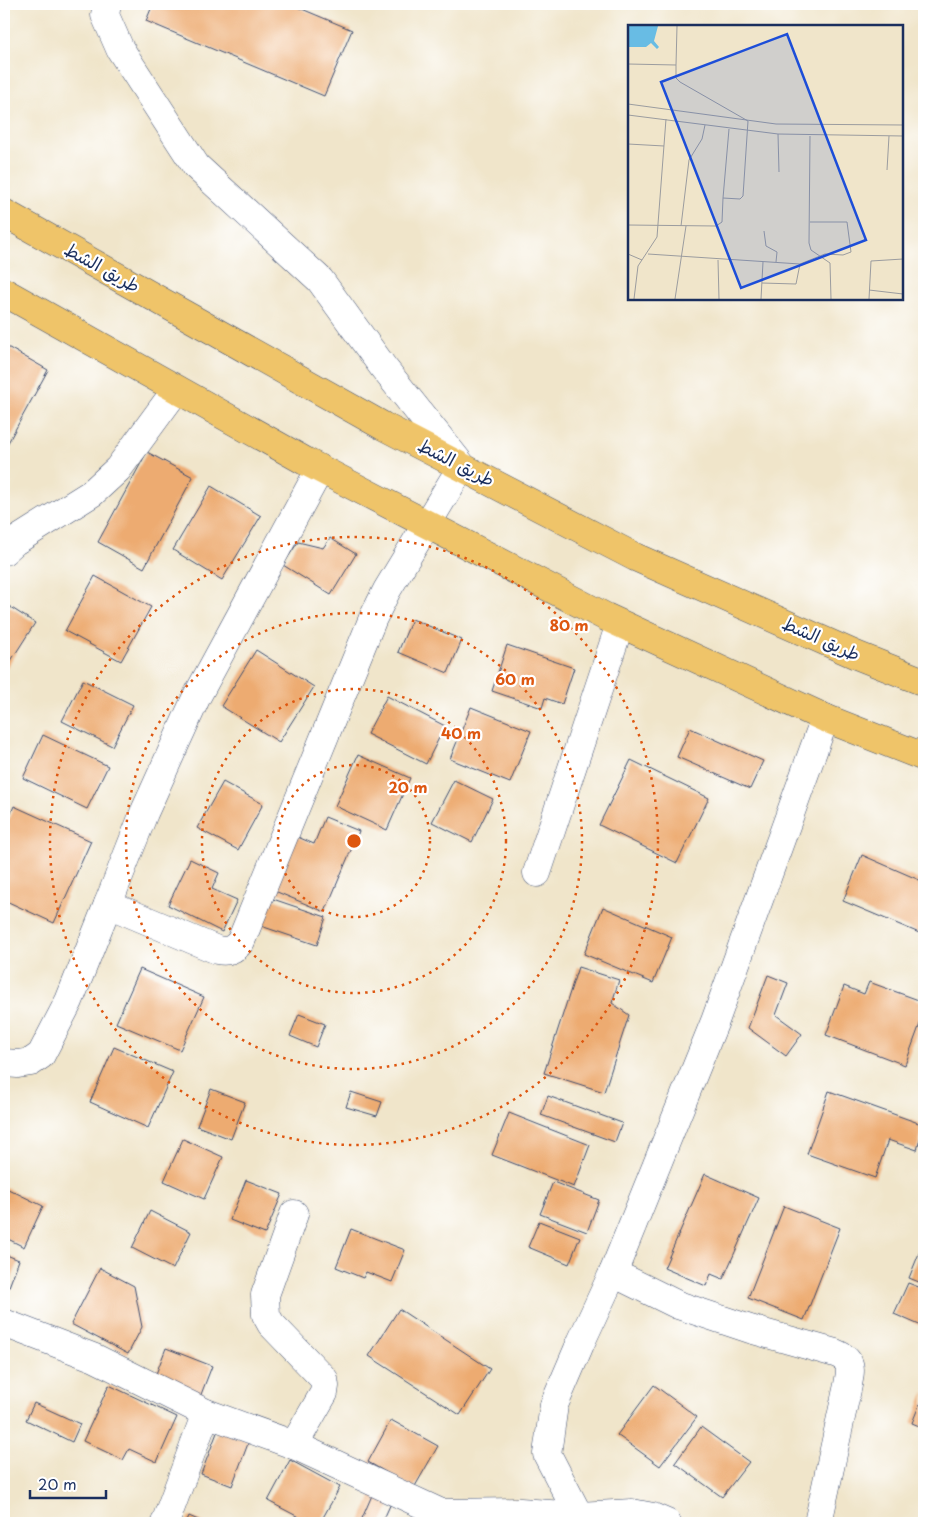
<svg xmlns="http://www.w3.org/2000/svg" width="928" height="1527" viewBox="0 0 928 1527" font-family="'Playpen Sans','Playpen Sans Arabic',sans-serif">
  <rect width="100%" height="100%" fill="#fff"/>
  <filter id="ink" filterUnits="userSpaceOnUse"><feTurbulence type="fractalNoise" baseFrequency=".02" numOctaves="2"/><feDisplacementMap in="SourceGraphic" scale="10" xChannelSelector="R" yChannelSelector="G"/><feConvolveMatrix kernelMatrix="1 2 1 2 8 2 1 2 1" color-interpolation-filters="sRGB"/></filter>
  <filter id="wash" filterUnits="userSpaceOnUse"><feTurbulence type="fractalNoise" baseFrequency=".0096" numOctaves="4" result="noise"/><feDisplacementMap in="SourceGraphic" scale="20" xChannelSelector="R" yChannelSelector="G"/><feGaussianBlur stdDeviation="1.12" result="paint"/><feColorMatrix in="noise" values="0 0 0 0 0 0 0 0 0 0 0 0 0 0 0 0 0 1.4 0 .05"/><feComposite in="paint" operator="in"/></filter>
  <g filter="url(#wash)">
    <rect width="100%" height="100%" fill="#f0e5ca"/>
    <g id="blocks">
      <g fill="#edab71">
        <polygon points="153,4 290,4 352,30 324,96 146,21"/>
        <polygon points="4,345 48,370 4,450"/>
        <polygon points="147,452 193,477 144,568 98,542"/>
        <polygon points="211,486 261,516 222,580 173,550"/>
        <polygon points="330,538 356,554 331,595 283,565 298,542 323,548"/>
        <polygon points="95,576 151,607 121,661 65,631"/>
        <polygon points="4,603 35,623 5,670 4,669"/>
        <polygon points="412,619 462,640 448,673 398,652"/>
        <polygon points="507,645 574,668 562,704 545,698 542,708 492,691"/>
        <polygon points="256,650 314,687 279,742 221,706"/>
        <polygon points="83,680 133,705 112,746 62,721"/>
        <polygon points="387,696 445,726 426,764 367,734"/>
        <polygon points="471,707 531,731 510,783 450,759"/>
        <polygon points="690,728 763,761 750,789 677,757"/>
        <polygon points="43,735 108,766 87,809 23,778"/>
        <polygon points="358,755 410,778 387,830 335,806"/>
        <polygon points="631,760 709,798 677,863 599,825"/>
        <polygon points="454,780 493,799 472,842 432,822"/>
        <polygon points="223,782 263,804 238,850 197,828"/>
        <polygon points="14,806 91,841 54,923 4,900 4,829"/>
        <polygon points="325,817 359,831 325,912 270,889 293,835 314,844"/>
        <polygon points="862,855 924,882 924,935 843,901"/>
        <polygon points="190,859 219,873 212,889 237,900 222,932 168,905"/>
        <polygon points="267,897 326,917 317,945 258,925"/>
        <polygon points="603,907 672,937 653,983 584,954"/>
        <polygon points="578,967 619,980 612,1003 629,1015 604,1092 544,1073"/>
        <polygon points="140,969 204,997 180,1050 116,1023"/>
        <polygon points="768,975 788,983 776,1015 802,1034 786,1056 748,1028"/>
        <polygon points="869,982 924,1002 924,1013 905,1065 826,1035 844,986 864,994"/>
        <polygon points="299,1014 325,1024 316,1047 290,1036"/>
        <polygon points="114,1047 173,1072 148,1128 90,1102"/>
        <polygon points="211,1089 245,1102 231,1139 197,1126"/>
        <polygon points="829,1091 924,1125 917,1150 888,1140 875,1178 807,1154"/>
        <polygon points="351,1092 382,1102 377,1116 346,1107"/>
        <polygon points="548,1096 622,1123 615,1142 541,1115"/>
        <polygon points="509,1113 590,1145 574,1187 492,1155"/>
        <polygon points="183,1139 223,1157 204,1199 164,1181"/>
        <polygon points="705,1174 759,1198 723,1279 711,1274 706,1286 664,1268"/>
        <polygon points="246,1180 282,1194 265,1234 230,1220"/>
        <polygon points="553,1182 599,1200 587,1232 540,1214"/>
        <polygon points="4,1187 43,1206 24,1247 4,1237"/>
        <polygon points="784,1206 840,1228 804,1320 748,1298"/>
        <polygon points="150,1211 191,1232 173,1269 132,1248"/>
        <polygon points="539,1221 580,1237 569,1264 528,1247"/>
        <polygon points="351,1229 405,1250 392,1282 366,1272 363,1278 336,1267"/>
        <polygon points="924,1241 924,1284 909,1278"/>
        <polygon points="4,1254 19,1260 4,1300"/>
        <polygon points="100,1268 134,1286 142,1327 128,1354 71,1324"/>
        <polygon points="908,1283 924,1289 924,1327 894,1314"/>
        <polygon points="399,1309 490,1369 460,1415 369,1356"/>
        <polygon points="166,1348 212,1366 200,1397 154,1379"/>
        <polygon points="109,1385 177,1417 157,1462 129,1449 123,1460 83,1441"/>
        <polygon points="654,1385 697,1417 660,1466 617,1435"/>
        <polygon points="924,1393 924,1428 912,1423"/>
        <polygon points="34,1403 80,1424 72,1442 26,1420"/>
        <polygon points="391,1420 438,1446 414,1488 368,1462"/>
        <polygon points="701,1427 749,1462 722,1497 675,1463"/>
        <polygon points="218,1430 249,1441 232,1486 201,1474"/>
        <polygon points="290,1460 340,1487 320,1523 310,1523 268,1501"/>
        <polygon points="373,1493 392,1501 382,1523 360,1523"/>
        <polygon points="189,1516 205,1523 186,1523"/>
      </g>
    </g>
  </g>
  <g filter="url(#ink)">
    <use href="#blocks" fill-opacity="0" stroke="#3b4a6e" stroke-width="1"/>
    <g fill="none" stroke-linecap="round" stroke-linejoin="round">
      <g stroke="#3b4a6e" stroke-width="29">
        <g id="minor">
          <path d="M107 4 105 15 120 49 196 166 320 280 383 367 462 466 387 590 373 618 241 941C234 950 228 952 217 950L108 904 144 813 197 696 320 469"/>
          <polyline points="4,551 14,542 92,493 118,469 176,390"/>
          <polyline points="537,873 620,624"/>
          <polyline points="4,1063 18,1064 31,1062 41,1055 69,1001 108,904"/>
          <polyline points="294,1214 265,1295 266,1315 271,1324 324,1379 325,1386 324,1393 294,1445"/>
          <path d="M613 1273 678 1305 750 1329 835 1353C853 1360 851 1368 848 1385L818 1523"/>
          <polyline points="4,1323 95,1358 206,1413 294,1445 441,1513 520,1512 579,1516 632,1513 653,1517 667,1523"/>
          <polyline points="165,1523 206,1413"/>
          <polyline points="588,1523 579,1516 547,1454 554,1405 581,1342 613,1273 715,1021 825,718"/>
        </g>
      </g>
      <g stroke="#3b4a6e" stroke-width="29">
        <g id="highway">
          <polyline points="4,213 383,426 635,557 856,655 924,682"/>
          <polyline points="4,292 305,461 606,617 825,718 924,757"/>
        </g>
      </g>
      <use href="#minor" stroke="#fff" stroke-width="28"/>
      <use href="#highway" stroke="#efc469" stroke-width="28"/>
    </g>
  </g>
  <g fill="none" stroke="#de5710" stroke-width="2.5" stroke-dasharray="2.5 5">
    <circle cx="354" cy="841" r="76"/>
    <circle cx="354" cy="841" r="152"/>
    <circle cx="354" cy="841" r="228"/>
    <circle cx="354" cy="841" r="304"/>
  </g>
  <g text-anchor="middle" stroke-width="4.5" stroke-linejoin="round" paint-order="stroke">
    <g font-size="18" fill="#1b2f5e" stroke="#fff">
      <text transform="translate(102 268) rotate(29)" y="6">طريق الشط</text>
      <text transform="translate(456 463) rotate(27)" y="6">طريق الشط</text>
      <text transform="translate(821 639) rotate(24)" y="6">طريق الشط</text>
    </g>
  </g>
  <g transform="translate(628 25)">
    <rect width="275" height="275" fill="#f0e5ca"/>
    <path d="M0 1H30L26 16 31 22 29 24 23 18 18 22H0Z" fill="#68bce4"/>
    <path fill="none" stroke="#9b9c9f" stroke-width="1" d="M0 39 48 40 49 1M48 40V53L52 57 120 96 115 171 112 174 95 173 101 104M0 79 148 99 275 100M0 90 150 109 275 111M150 109 151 147M182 111 181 218 183 225 202 238 203 274M0 119 36 121M259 145 261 111M275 178V210M0 200 88 201 94 197 95 173M53 201 61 135 74 114 77 100M136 206 138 221 149 227 148 237M0 229 14 235M20 229 172 239 197 229 215 230 223 227 219 197H182M90 235 91 274M134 258 168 259 172 239M241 265 275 269M6 274 10 241 29 212 38 94M47 274 58 201M133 274 135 237M241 274 243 236 275 234"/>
    <path fill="#1d4ed8" fill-opacity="0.15" stroke="#1d4ed8" stroke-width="2.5" d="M159 9 238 215 113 263 33 57Z"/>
    <rect width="275" height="275" fill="none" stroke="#1b2f5e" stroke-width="2.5"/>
  </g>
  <circle cx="354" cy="841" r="8" fill="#de5710" stroke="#fff" stroke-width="2.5"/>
  <g font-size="15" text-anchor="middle" font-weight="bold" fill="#de5710" stroke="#fff" stroke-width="4.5" stroke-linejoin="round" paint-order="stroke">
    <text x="569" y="631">80 m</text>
    <text x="515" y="685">60 m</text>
    <text x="461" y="739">40 m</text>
    <text x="408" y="793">20 m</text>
  </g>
  <rect width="928" height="1527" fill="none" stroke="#fff" stroke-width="20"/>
  <path d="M30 1490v8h76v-8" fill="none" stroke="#1b2f5e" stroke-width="2.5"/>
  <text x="38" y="1490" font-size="15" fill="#1b2f5e" stroke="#ffffff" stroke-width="4" paint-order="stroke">20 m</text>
</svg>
